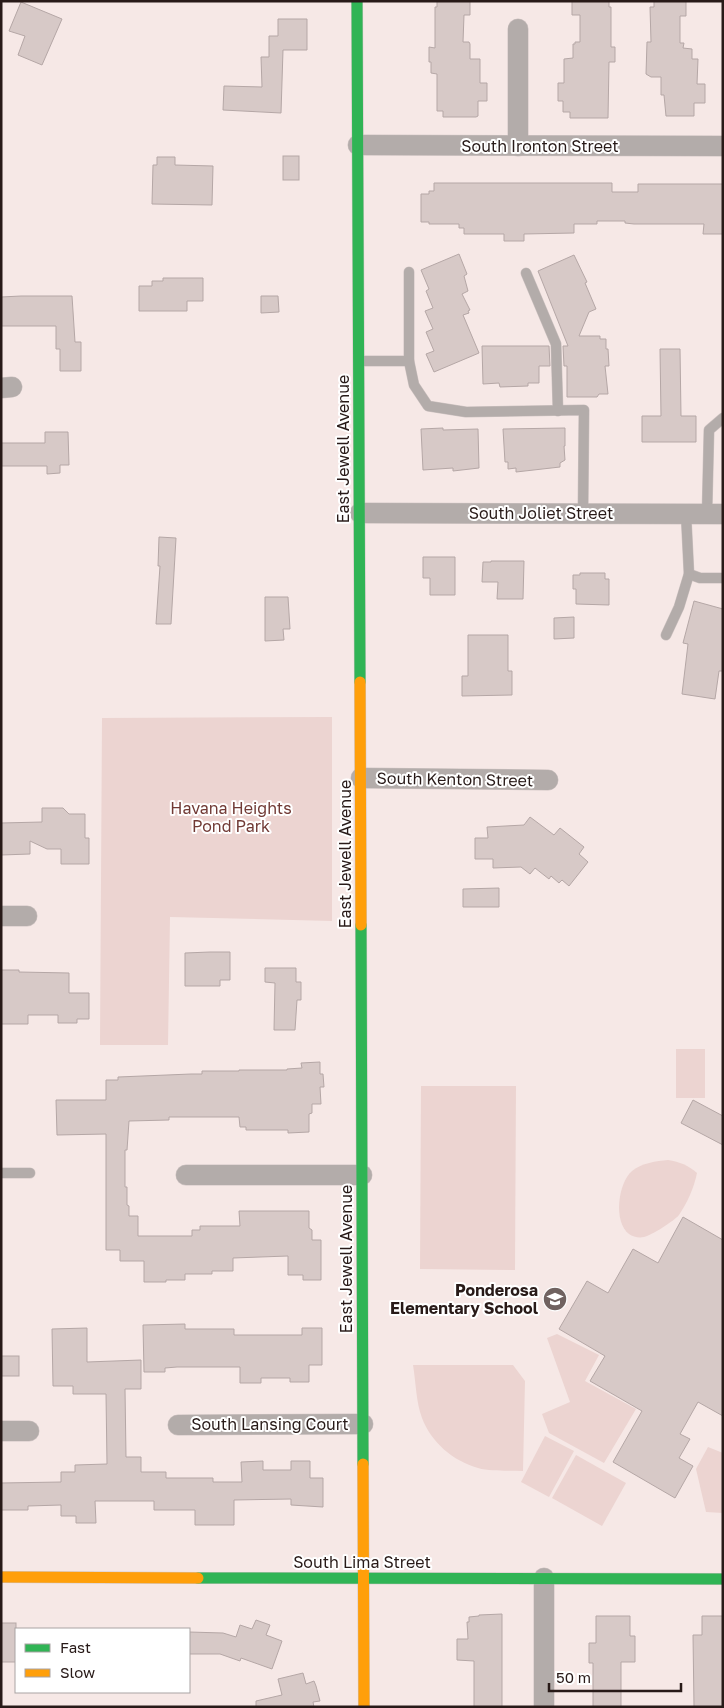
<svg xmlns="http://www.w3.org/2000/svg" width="724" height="1708" viewBox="0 0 724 1708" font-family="'Golos Text',sans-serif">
  <rect width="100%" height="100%" fill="#f6e8e6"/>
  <g fill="#ecd4d1">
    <polygon points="332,717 332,921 170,917 168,1045 100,1045 102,718"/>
    <rect x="676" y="1049" width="29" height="49"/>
    <polygon points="421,1086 516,1086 515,1270 420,1269"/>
    <path d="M668 1160C680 1162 688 1165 697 1173 694 1188 687 1203 679 1215 674 1221 652 1235 644 1237 639 1238 633 1237 629 1234 613 1222 618 1183 632 1171 642 1163 656 1161 668 1160Z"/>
    <polygon points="557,1334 599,1355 585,1381 636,1409 604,1463 549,1433 542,1414 570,1402 547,1338"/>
    <path d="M413 1365H513L525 1381 523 1471C509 1470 492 1472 478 1468 453 1461 431 1442 422 1418 416 1402 416 1383 413 1365Z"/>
    <polygon points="545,1436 574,1451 549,1497 521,1482"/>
    <polygon points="708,1447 723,1453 723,1513 706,1512 696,1469"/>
    <polygon points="576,1455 626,1483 602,1526 552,1498"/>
  </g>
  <g fill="#d7c9c7" stroke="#b5a7a6">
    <polygon points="437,1 470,1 470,15 464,15 463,42 469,42 470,44 470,59 480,59 480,83 487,83 487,101 478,101 478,116 476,117 443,117 443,111 437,111 437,74 431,73 431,62 429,62 429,47 435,48 435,7 437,7"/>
    <polygon points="572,1 609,1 609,7 611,7 611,47 615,47 615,62 609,62 608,118 570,118 570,112 563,112 563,101 558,101 558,83 564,83 564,59 573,58 573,44 575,44 575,42 580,42 580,15 572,15"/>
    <polygon points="654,1 686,1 686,16 680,16 680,43 684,43 683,48 692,49 692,59 698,59 697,84 705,84 705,103 694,103 694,116 666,116 664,95 661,95 661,77 651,77 646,74 647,42 651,42 650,7 654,7"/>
    <polygon points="21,2 62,19 42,65 18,55 25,36 9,31"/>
    <polygon points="278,19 307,19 307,50 283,50 281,113 223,110 224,86 262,87 261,57 269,57 269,36 278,36"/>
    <rect x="283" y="156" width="16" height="24"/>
    <polygon points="157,157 175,157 175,165 213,166 212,205 152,204 153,165 157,165"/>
    <polygon points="434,183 612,183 612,192 638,192 638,184 723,184 723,234 703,234 704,224 634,224 625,223 625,221 597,221 597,224 574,224 574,233 524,234 524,241 504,241 504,234 464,234 464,228 459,228 459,224 429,224 429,222 421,222 421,194 429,194 429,191 434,191"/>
    <polygon points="459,254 467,274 464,276 468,291 462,294 470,310 468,311 469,313 463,315 479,353 434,372 426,354 434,351 426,332 433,329 425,311 433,308 426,291 429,289 421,270"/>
    <polygon points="574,255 587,282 585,283 596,309 589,312 579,336 600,336 600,339 606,339 606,349 608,349 609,366 605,366 608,394 599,394 597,397 567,397 567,366 564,366 563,346 568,346 538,271"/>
    <polygon points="163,278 203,278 203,301 187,301 187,311 139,311 139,286 152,286 152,281 163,281"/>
    <polygon points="21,296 72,296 75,342 81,342 81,371 60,371 60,349 56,349 56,326 1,326 1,297"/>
    <polygon points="261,296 278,296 279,312 261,313"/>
    <polygon points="482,346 549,346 550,366 539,366 539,383 528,383 528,386 500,387 499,383 483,384"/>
    <polygon points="660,349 680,349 681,416 696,416 696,442 642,442 642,416 661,416"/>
    <polygon points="443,428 443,430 478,429 479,468 453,471 453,468 423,470 421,429"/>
    <polygon points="565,428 565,446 564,446 565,460 560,463 560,467 516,472 516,468 508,469 508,462 505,462 503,429"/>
    <polygon points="45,432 68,432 69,465 60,465 60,473 47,474 47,466 1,466 1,443 45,443"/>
    <polygon points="159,537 176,538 171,624 156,624 160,566 158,566"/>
    <polygon points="423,557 455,557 455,595 430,595 430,578 423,578"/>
    <polygon points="491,561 524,561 523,599 497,599 498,582 482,582 483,562 491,562"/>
    <polygon points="580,573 605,573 605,579 609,579 609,605 576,604 576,589 573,589 573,575 580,575"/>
    <polygon points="265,597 288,597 290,629 283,629 284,640 265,641"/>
    <polygon points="694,601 723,609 723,671 719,671 715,699 682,694 688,644 683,643"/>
    <polygon points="574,617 574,638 554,639 554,618"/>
    <polygon points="468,635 508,635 508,671 512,671 512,695 462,696 462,676 468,676"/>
    <polygon points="42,808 63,808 69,814 85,814 85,838 89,838 89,864 61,864 61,849 47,849 30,841 30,854 1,855 1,823 42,822"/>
    <polygon points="530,817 554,835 560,828 584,847 579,854 588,862 569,886 562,880 559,883 551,876 549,879 535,868 530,874 521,867 493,868 493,859 475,859 475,838 488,838 487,827 524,825"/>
    <polygon points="499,888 499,907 463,907 463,889"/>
    <polygon points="210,952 230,952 230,980 220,980 220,986 185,986 185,953"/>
    <polygon points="265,968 296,968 296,982 301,982 301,1000 297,1000 295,1030 274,1030 275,983 265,982"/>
    <polygon points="1,970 19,970 19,972 69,973 69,993 89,993 89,1019 77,1019 77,1023 58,1023 58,1015 28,1015 28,1024 1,1024"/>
    <polygon points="320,1062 320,1074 323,1074 324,1087 320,1087 321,1104 312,1104 312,1113 309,1114 309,1132 288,1133 288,1130 246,1130 246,1127 240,1127 239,1117 169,1117 169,1120 129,1121 127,1150 125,1150 125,1187 127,1187 127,1205 129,1206 129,1216 138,1216 138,1236 192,1236 192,1230 200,1230 200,1226 240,1226 239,1211 309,1211 309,1228 312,1230 312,1240 321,1240 321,1280 303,1280 303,1275 288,1275 288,1256 233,1258 233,1271 212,1271 212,1274 185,1274 185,1280 166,1280 166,1282 144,1282 144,1261 120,1261 120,1250 106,1250 106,1134 57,1135 56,1100 106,1100 106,1080 118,1080 118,1077 191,1074 202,1074 202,1071 239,1071 239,1070 287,1070 287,1069 302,1068 301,1063"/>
    <polygon points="693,1100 723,1116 723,1145 681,1123"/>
    <polygon points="683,1217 723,1240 723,1416 698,1402 680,1434 690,1439 679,1458 693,1466 675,1498 613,1462 642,1411 590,1381 605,1356 559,1329 587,1281 608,1293 633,1249 658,1263"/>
    <polygon points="185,1324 185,1329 234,1329 234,1335 302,1335 302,1328 322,1328 322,1365 309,1365 309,1382 290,1382 290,1378 261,1378 261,1383 240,1383 240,1367 177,1367 165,1368 165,1372 144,1372 143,1325"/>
    <polygon points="87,1328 87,1362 141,1360 141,1389 125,1389 126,1457 141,1457 141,1472 166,1472 166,1478 213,1478 213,1482 242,1482 241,1462 263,1461 263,1470 291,1470 291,1461 310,1461 310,1478 323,1478 323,1507 291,1505 291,1499 234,1500 234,1525 195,1525 195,1510 154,1510 154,1501 95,1501 96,1523 76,1523 76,1516 61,1516 61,1505 28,1506 28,1510 1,1510 1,1483 61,1482 61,1472 75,1472 75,1465 107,1464 106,1394 73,1394 73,1386 53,1386 52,1329"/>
    <rect x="1" y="1356" width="18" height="20"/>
    <polygon points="502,1614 502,1707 474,1707 474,1661 457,1660 457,1639 468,1639 467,1622 469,1622 469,1617 479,1616 479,1615"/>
    <polygon points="596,1616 630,1616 630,1636 635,1636 635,1662 621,1662 621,1707 593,1707 593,1663 589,1663 589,1643 596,1643"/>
    <polygon points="702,1616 723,1616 723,1707 694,1707 693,1635 702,1635"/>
    <polygon points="256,1620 270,1625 266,1635 282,1641 272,1669 241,1658 240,1661 220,1654 189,1654 189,1632 223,1633 236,1637 240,1625 252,1629"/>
    <rect x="1" y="1623" width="15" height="39"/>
    <polygon points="303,1673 306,1684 314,1681 316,1686 320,1701 313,1702 314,1707 256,1707 256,1701 282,1695 278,1679"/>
  </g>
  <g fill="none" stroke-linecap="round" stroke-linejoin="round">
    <g stroke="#cfc4c3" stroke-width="11">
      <g id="lane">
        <polyline points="526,273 556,344 558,411"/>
        <polyline points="360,361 409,361 409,272"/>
        <polyline points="409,361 414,385 428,406 466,412 584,410 583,513"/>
        <polyline points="686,514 689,574 700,578 723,578"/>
        <polyline points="707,514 709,430 723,418"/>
        <polyline points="666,635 679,607 689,574"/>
        <polyline points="1,1173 30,1173"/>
      </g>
    </g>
    <g stroke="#cfc4c3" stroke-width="21">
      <g id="street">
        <polyline points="358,145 723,146"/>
        <polyline points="518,146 518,29"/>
        <polyline points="1,388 12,387"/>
        <polyline points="360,513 723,514"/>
        <polyline points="361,778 548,780"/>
        <polyline points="1,916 27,916"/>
        <polyline points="186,1175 362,1175"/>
        <polyline points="178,1425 363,1424"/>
        <polyline points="1,1431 29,1431"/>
        <polyline points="544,1578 544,1707"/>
      </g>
    </g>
    <g stroke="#cfc4c3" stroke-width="12">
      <g id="fast">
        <polyline points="357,1 360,682"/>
        <polyline points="361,925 363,1464"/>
        <polyline points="198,1578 723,1579"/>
      </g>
    </g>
    <g stroke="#cfc4c3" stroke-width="12">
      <g id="slow">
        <polyline points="360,682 361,925"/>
        <polyline points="363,1464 364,1707"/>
        <polyline points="1,1577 198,1578"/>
      </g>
    </g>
    <use href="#lane" stroke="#b3acaa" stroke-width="10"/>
    <use href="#street" stroke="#b3acaa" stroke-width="20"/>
    <use href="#fast" stroke="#30b455" stroke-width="11"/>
    <use href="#slow" stroke="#ff9f0a" stroke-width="11"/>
  </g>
  <defs>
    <g id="school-disc" transform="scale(1.25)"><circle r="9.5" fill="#706260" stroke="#fff"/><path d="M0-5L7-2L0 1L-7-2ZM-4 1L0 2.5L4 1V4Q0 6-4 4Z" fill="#fff"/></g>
  </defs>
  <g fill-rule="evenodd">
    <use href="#school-disc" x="555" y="1299"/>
  </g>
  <g text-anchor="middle" stroke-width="4" stroke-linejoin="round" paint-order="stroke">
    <g font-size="16" fill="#281a18" stroke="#fff">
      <text x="540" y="152">South Ironton Street</text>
      <text transform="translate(343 449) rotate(-90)" y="6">East Jewell Avenue</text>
      <text x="541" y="519">South Joliet Street</text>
      <text transform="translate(455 779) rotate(1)" y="6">South Kenton Street</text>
      <text transform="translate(345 854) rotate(-90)" y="6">East Jewell Avenue</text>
      <text transform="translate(346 1259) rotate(-90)" y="6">East Jewell Avenue</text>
      <text x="270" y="1430">South Lansing Court</text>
      <text x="362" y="1568">South Lima Street</text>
    </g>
    <g font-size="16" fill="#713a35" stroke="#fff">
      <text x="231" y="814">Havana Heights<tspan x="231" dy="18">Pond Park</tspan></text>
    </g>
    <g font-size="16" font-weight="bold" fill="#281a18" stroke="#fff" text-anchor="end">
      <text x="538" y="1296">Ponderosa<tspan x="538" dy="18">Elementary School</tspan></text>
    </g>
  </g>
  <rect width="724" height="1708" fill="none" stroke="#281a18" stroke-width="5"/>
  <rect x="15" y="1628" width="175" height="65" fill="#ffffff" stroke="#a9a3a3"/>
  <rect x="25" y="1644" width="25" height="8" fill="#30b455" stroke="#a9a3a3"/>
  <text x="60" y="1653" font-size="15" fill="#281a18">Fast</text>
  <rect x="25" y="1669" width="25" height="8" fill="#ff9f0a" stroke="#a9a3a3"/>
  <text x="60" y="1678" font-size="15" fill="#281a18">Slow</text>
  <path d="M549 1683v8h132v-8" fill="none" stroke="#281a18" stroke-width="2.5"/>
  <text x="556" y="1683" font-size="15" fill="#281a18" stroke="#ffffff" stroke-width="4" paint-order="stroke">50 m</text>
</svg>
